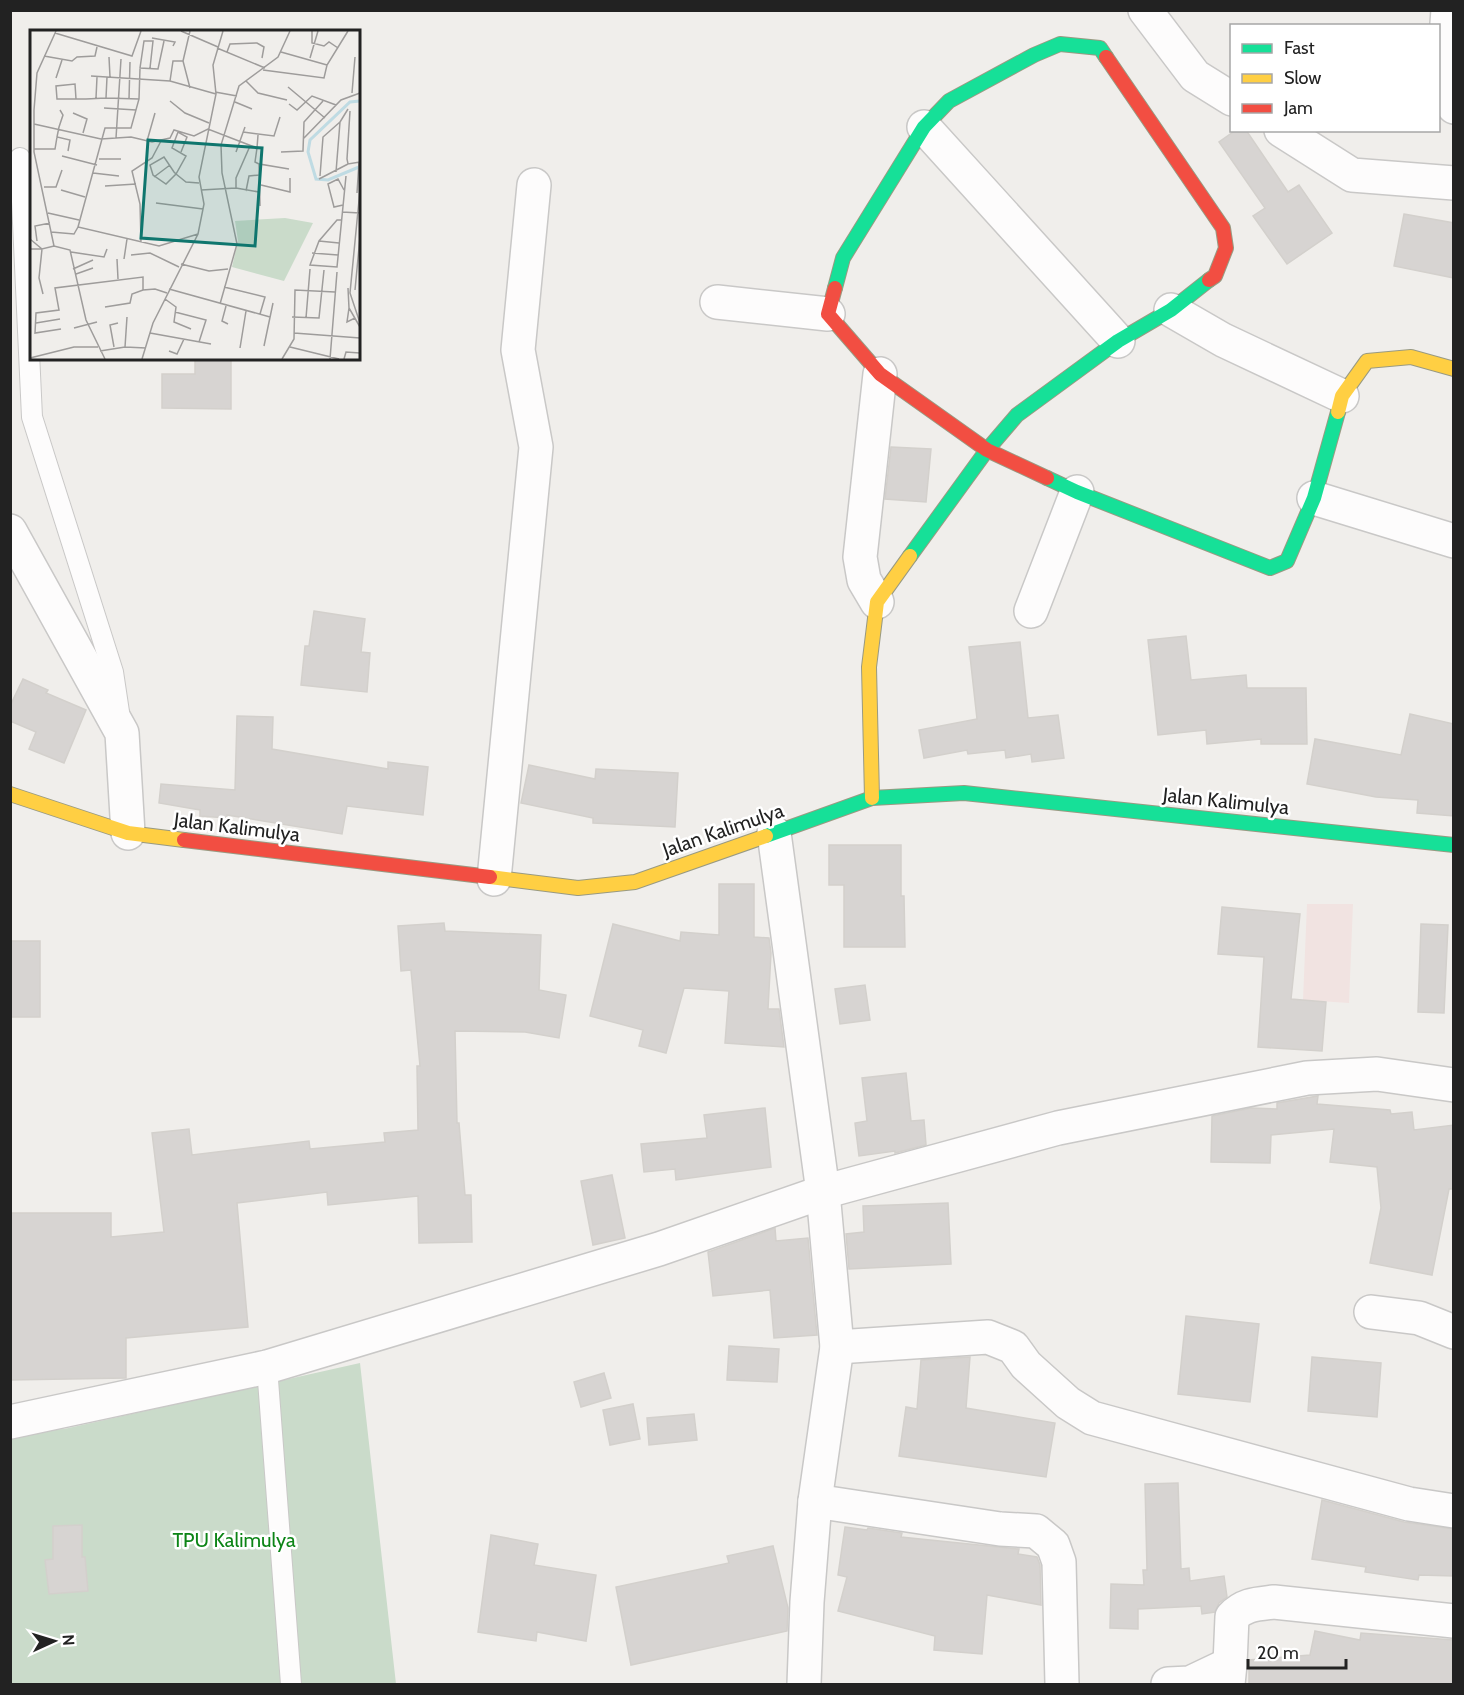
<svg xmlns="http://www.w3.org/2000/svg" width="1464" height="1695" viewBox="0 0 1464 1695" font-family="Cabin,sans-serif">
  <rect width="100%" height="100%" fill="#f0eeeb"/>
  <polygon fill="#f1e3e1" points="1307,904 1353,904 1349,1003 1303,1000"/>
  <polygon fill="#cadbca" points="360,1363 396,1684 11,1684 11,1432 64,1429"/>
  <g fill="#d7d4d2" stroke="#d3d0cc" stroke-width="1.5">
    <polygon points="1236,130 1246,130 1288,192 1299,185 1332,233 1287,264 1253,216 1265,208 1219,142"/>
    <polygon points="1404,214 1454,223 1454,278 1394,266"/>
    <polygon points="195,358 231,358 231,409 162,408 162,374 195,374"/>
    <polygon points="891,447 931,449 926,502 885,499"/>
    <polygon points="314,611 365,619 361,652 370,653 367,692 301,685 305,646 309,646"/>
    <polygon points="1186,636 1191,680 1246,675 1247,688 1306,688 1307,744 1261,744 1261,739 1207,744 1206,730 1158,735 1148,640"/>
    <polygon points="1020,642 1028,718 1058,715 1064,758 1032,762 1031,754 1006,758 1005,750 968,754 967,750 924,758 919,730 977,719 969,647"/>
    <polygon points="23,679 48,690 46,693 86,710 64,763 29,749 36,732 10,721 10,706"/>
    <polygon points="1410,714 1454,724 1454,816 1417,813 1418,800 1376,797 1307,784 1315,739 1401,755"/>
    <polygon points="237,716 273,717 272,749 388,769 388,762 428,767 423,815 347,806 342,834 227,815 227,818 200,816 200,810 159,803 161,784 235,790"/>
    <polygon points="529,765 595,779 596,769 678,773 675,827 593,823 593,818 521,803"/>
    <polygon points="829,845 901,845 901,896 904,896 905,947 844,947 844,885 829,885"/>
    <polygon points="719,884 754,884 754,937 769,938 771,953 768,1009 779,1009 784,1047 725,1043 729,991 684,988 666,1053 639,1046 643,1030 590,1016 613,924 680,941 681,932 719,935"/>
    <polygon points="1222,907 1300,914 1291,999 1326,1002 1322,1051 1258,1047 1264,957 1218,954"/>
    <polygon points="444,923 445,931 541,935 539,990 566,995 559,1038 525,1032 455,1031 457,1123 459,1123 465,1195 471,1195 472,1242 419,1243 418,1196 328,1205 327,1192 237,1203 248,1327 126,1338 126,1378 10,1380 10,1213 111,1213 111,1237 164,1232 152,1133 189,1129 192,1155 309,1141 310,1149 385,1142 384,1133 418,1130 417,1066 420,1066 411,970 401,971 398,926"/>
    <polygon points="1421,924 1448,925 1444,1013 1418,1012"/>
    <rect x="10" y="941" width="30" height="76"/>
    <polygon points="865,985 870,1020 840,1024 835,989"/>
    <polygon points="906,1073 911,1121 924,1120 926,1145 895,1153 895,1151 859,1156 855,1123 867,1121 862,1078"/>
    <polygon points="1318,1096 1317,1104 1390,1110 1391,1114 1412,1112 1414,1130 1454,1125 1454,1189 1449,1189 1432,1275 1370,1263 1381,1208 1377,1167 1330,1162 1334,1129 1271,1135 1270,1163 1211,1162 1212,1116 1251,1108 1277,1109 1277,1103"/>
    <polygon points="765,1108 771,1167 676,1180 675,1169 644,1172 641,1144 707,1138 704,1115"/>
    <polygon points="612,1175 625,1238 593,1245 581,1181"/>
    <polygon points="948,1203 951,1264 849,1269 846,1234 864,1232 863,1206"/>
    <polygon points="775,1228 776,1241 808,1238 817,1335 774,1338 770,1290 713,1296 708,1252"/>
    <polygon points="1186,1316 1259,1324 1250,1402 1178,1394"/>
    <polygon points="729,1346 779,1349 777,1382 727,1380"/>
    <polygon points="970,1357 966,1408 1055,1423 1046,1477 899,1456 906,1407 917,1409 921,1360"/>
    <polygon points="1312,1357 1381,1363 1377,1417 1308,1411"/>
    <polygon points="604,1373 611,1398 581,1407 574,1382"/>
    <polygon points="633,1404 640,1439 610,1445 603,1410"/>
    <polygon points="694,1414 697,1440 649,1445 647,1418"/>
    <polygon points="1178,1483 1181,1569 1189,1568 1190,1581 1224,1576 1227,1597 1219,1603 1215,1612 1202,1614 1201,1606 1138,1609 1138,1629 1110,1628 1111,1584 1144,1585 1143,1570 1147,1570 1145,1484"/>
    <polygon points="1322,1500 1404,1522 1454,1529 1454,1576 1419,1575 1418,1580 1365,1572 1366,1567 1312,1559"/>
    <polygon points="82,1525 82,1557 85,1557 88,1591 49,1594 45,1560 53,1559 53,1526"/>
    <polygon points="845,1527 867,1530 868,1528 902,1533 901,1537 1019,1549 1018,1554 1037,1557 1040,1565 1041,1605 987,1595 982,1654 934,1650 935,1636 838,1611 847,1577 838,1575"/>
    <polygon points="491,1535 538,1544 534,1565 596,1575 586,1641 537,1632 536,1641 478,1632"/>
    <polygon points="773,1546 788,1608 787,1631 631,1665 616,1587 729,1563 727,1556"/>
    <polygon points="1315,1631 1360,1640 1361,1633 1453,1640 1452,1684 1249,1684 1249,1660 1310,1655"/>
  </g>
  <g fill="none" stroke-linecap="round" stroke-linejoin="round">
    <g stroke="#c9c8c7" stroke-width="22">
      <g id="lane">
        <polyline points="20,158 32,417 113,672 119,712"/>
        <polyline points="267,1367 291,1684"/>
      </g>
    </g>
    <g stroke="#c9c8c7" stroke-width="36">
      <g id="street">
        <polyline points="1145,10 1195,76 1232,99"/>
        <polyline points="1448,10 1445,50 1454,107"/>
        <polyline points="924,127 1118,341"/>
        <polyline points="1281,130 1352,175 1454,183"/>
        <polyline points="717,302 828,314"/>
        <polyline points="1171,310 1223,340 1342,396"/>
        <polyline points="1314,498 1454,541"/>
        <polyline points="10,531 122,733 128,833"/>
        <polyline points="877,602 864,580 860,557 880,374"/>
        <polyline points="1031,611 1077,492"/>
        <polyline points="774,833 823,1192 837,1347 815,1501 807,1602 804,1684"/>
        <polyline points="494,879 536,447 518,350 534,185"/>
        <polyline points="1371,1312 1419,1318 1454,1332"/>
        <polyline points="837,1347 988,1337 1013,1347 1026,1365 1068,1403 1092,1418 1409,1504 1454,1511"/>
        <polyline points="10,1422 267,1367 659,1249 823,1192 1058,1128 1307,1078 1377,1074 1454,1085"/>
        <polyline points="815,1501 1000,1529 1036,1531 1053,1545 1059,1562 1062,1684"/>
        <path d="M1230 1664 1232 1617C1244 1604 1257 1604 1274 1602L1454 1621"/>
        <polyline points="1168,1684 1190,1683 1230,1664 1228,1684"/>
      </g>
    </g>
    <g stroke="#999a82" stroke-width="16">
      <g id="fast">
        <polyline points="835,288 843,258 924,127 949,101 1034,55 1060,44 1100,48 1106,57"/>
        <polyline points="1047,478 1077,492 1270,568 1287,561 1314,498 1338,412"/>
        <polyline points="910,556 987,450 1017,415 1118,341 1171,310 1209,280"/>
        <polyline points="766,836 872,798 964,793 1454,845"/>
      </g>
    </g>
    <g stroke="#999a82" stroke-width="16">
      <g id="slow">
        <polyline points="1338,412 1342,396 1367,361 1411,357 1454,369"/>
        <polyline points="10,794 128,833 184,840"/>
        <polyline points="872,798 869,667 877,602 910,556"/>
        <polyline points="490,877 578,888 635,882 766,836"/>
      </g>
    </g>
    <g stroke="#999a82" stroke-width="16">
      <g id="jam">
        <polyline points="1106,57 1223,228 1226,248 1215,276 1209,280"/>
        <polyline points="835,288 828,314 880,374 987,450 1047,478"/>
        <polyline points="184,840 490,877"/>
      </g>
    </g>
    <use href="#lane" stroke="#fdfcfc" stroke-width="20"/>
    <use href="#street" stroke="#fdfcfc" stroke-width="33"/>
    <use href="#fast" stroke="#16e098" stroke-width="14"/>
    <use href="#slow" stroke="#ffcf43" stroke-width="14"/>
    <use href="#jam" stroke="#f24e42" stroke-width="14"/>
  </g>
  <g text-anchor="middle" stroke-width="5" stroke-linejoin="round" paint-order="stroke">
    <g font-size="20" fill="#222" stroke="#fff">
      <text transform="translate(1226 801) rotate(6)" y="7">Jalan Kalimulya</text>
      <text transform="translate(237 827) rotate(7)" y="7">Jalan Kalimulya</text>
      <text transform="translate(723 830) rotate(-19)" y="7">Jalan Kalimulya</text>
    </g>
    <g font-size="20" fill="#0c8416" stroke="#fff">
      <text x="234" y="1547">TPU Kalimulya</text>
    </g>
  </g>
  <g transform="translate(30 30)">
    <rect width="330" height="330" fill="#f0eeeb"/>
    <path d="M255 188 283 193 254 251 202 237 208 211 205 191Z" fill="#cadbca"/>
    <path fill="none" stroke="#bfdbe3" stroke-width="3" d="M329 137 298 150 286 149 278 122 280 110 320 72 330 71"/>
    <path fill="none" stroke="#9e9c9b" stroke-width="1.5" d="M151 1 188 17M160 1 153 31 160 58M282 1V13L294 16 299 12 308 18M25 3 102 26 111 1M122 8 145 12 143 16M187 18 235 38M197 22 200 14 227 13 234 17 232 28M251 22 297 35M14 26 42 31 47 27 65 26 67 17M79 27 80 47M280 28 288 1M110 38 109 69 101 98H75L48 197 129 216 168 204M120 38 123 11H114L110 38 128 39 134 11M233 40 294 48 297 35 318 1M61 46 140 51 186 64M26 48 32 30M140 51 143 31H153M216 51 228 63 257 70M258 57 295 88M185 62 207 66M322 63 325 27M66 68 67 47M76 68 77 47M46 69 45 54 26 56 27 69H56L76 68 109 69M99 69 100 32M140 71 155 83 179 93M205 72 222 79M259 74 267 80 282 66 306 75M74 78 106 80M320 81 317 129 318 134 330 132M43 83 57 89 53 103M4 94 71 109 101 107 122 112 140 108 144 100 164 106 178 99 227 118 228 105M29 97 27 107 40 110 38 121M29 97 33 85 30 80M213 102 244 106 250 87M86 108 91 29M274 108 311 70 330 63M117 111 125 83M227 118 225 132 229 134M4 119H25L27 107M151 122 157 107 148 102 142 118 156 126 146 144 136 154 123 145 120 135 134 127 144 142 146 144 156 152 169 153M206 122 215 97M251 122 273 121 274 92 293 71M32 126 67 135M69 129H91M306 142 310 92 318 79M63 143 89 146M290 146 293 107 310 92M124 147 140 135M289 149 318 134M231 155 260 162V148M75 156 106 154M14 157H26L32 140M206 158V148L220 116M31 160 55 167M171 160 206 158 229 162M330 160 320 263 330 293M216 161 219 146 230 145M327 163 329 132M126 173 173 179M313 175 304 177 298 154 308 149 314 160M230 176 229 134 259 139M312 182 330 183M18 183 49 190M312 190H307L289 211 280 235 307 237 316 146M21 202 44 204 48 197M0 209 12 219 24 216 40 220 56 290 75 329M7 211 5 196 20 193M289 211 309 213M111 212 110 174 102 141 122 128 131 111M24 216 4 122V80L7 43 26 1M0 219H12L9 248 13 264M41 222 74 227 77 219M282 223 308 225M101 225 120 223 149 237M87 229 88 249M94 229 97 209M151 234 179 241 198 239M43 239 63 230M46 244 63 238M194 257 235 267 230 284M318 258 319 278 330 297M139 259 240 287M325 260 330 207M135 269 146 277 144 292 161 299M190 274 207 214 192 143 191 115 209 56 248 27 260 1M196 276 192 291 198 294M75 277 100 273 102 264 113 260 125 259 137 263M319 278 317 292 325 288M145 282 176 290 169 312M262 287 289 288 294 240M276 288 280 239M6 293 30 289M44 298 67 292M31 299 5 303 6 283 29 280 25 258 113 247V260M120 303 181 314M264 303 330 308M234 316 243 273M84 317 80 295 88 293M95 317 97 287M260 317 309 329M210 318 216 281M70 321 95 317 116 318M139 321 147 324 154 309M0 328 44 317H68M112 329 123 293 168 204 174 174 169 147 186 64 183 35 193 1M252 329 264 309 265 260 305 262M300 329 307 242M314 329 316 322 330 323"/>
    <path fill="#0f766e" fill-opacity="0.15" stroke="#0f766e" stroke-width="3" d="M118 110 232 118 225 216 111 208Z"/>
    <rect width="330" height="330" fill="none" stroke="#222" stroke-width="3"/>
  </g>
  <rect width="1464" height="1695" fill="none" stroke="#222222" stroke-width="24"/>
  <rect x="1230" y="24" width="210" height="108" fill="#ffffff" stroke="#a7a7a7" stroke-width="1.5"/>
  <rect x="1242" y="44" width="30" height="9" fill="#16e098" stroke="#a7a7a7" stroke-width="1.5"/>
  <text x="1284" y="54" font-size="18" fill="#222222">Fast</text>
  <rect x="1242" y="74" width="30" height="9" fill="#ffcf43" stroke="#a7a7a7" stroke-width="1.5"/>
  <text x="1284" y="84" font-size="18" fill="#222222">Slow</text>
  <rect x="1242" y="104" width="30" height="9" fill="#f24e42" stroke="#a7a7a7" stroke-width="1.5"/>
  <text x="1284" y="114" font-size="18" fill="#222222">Jam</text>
  <g transform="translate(54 1641) rotate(86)" stroke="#ffffff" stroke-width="4.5" paint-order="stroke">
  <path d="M0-4.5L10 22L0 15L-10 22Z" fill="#222222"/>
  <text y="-9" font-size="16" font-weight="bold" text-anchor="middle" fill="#222222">N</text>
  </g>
  <path d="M1248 1659v9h98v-9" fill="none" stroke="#222222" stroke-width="3"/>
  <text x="1257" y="1659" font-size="18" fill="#222222" stroke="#ffffff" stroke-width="4.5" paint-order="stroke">20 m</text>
</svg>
